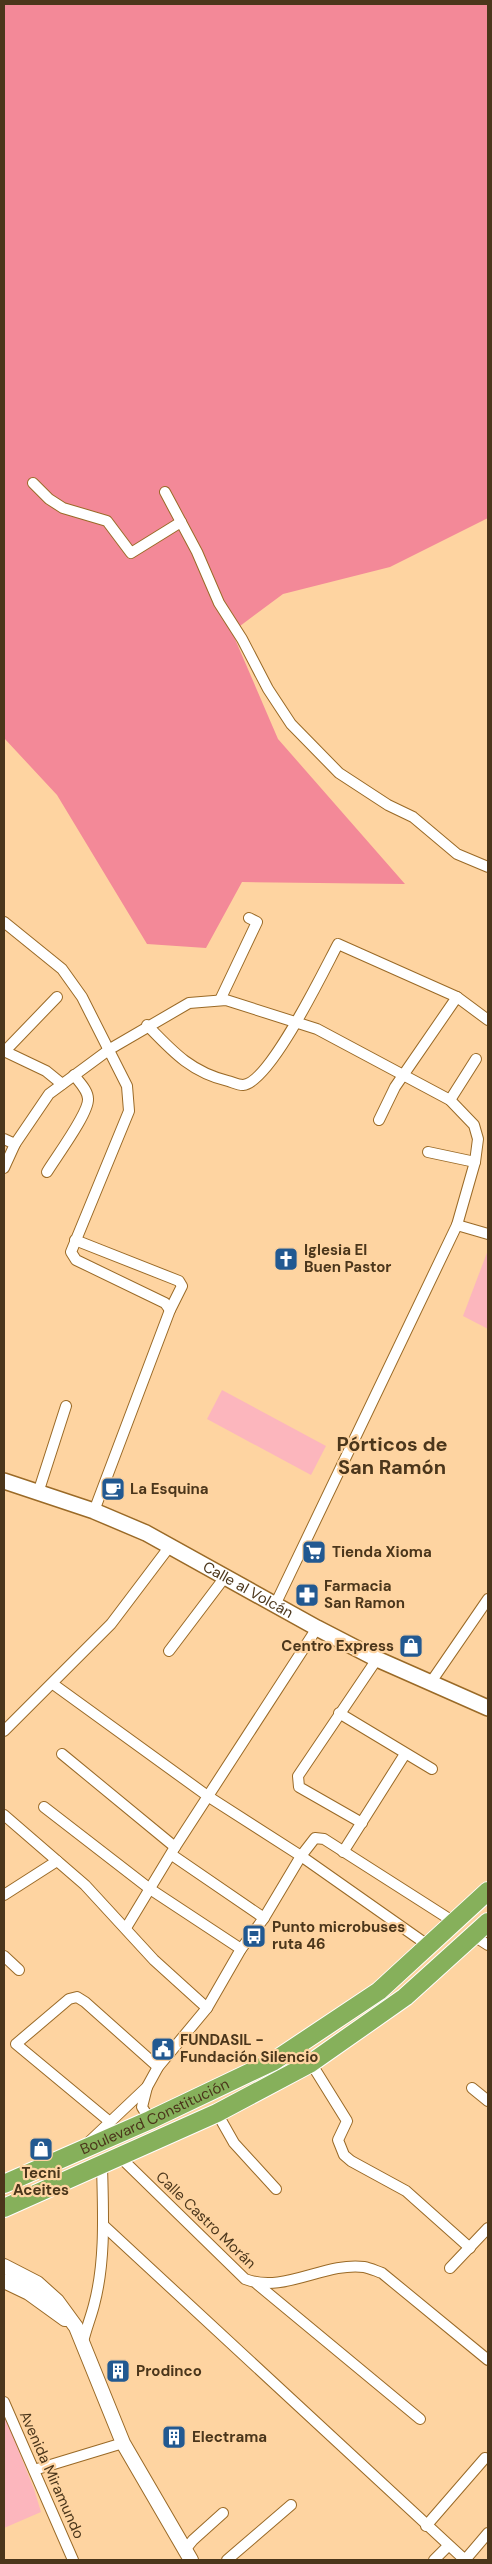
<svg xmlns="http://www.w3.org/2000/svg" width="492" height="2564" viewBox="0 0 492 2564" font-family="'DM Sans',sans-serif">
  <rect width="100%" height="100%" fill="#fed4a1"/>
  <g fill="#fcb6bd">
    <polygon points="488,1250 488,1329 463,1316"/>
    <polygon points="222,1390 326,1446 311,1475 207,1419"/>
    <polygon points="4,2414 34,2489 41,2512 4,2528"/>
  </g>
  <polygon fill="#f38998" points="4,4 488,4 488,518 390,567 283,594 232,632 278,739 405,884 242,882 206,948 147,944 57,795 4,738"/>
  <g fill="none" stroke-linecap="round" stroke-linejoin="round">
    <g stroke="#9a6a27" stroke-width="12">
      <g id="minor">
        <polyline points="33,483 49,499 63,508 107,521 131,553 181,522"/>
        <polyline points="165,492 197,552 219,603 242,639 268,689 291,724 339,773 388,805 413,817 457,854 488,867"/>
        <polyline points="4,922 62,969 82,997 127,1086 129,1111 71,1252 76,1260 165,1303 170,1310"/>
        <polyline points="220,1000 257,922 249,918"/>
        <path d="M147 1025C173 1052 191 1072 228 1081 232 1082 238 1085 243 1085 270 1083 324 970 338 944L457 997"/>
        <polyline points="4,1051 46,1071 62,1084"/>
        <polyline points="5,1051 57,997"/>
        <polyline points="450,1100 476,1059"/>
        <polyline points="379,1120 395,1087 457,997 488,1020"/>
        <polyline points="4,1139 15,1144"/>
        <polyline points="428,1152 475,1162"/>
        <polyline points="4,1168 15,1144 49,1094 110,1049 189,1003 226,1000 317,1029 450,1100 474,1125 478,1139 475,1162 457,1225 275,1605"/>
        <path d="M47 1172C56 1157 89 1113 88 1099 88 1090 79 1082 74 1075"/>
        <polyline points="457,1225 488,1234"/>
        <polyline points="75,1240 179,1281 182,1286 170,1310 94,1511"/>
        <polyline points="38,1493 66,1406"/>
        <polyline points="169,1651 225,1577"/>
        <polyline points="431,1682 488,1599"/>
        <polyline points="53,1684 209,1797 301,1856 429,1946"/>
        <polyline points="339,1713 432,1769"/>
        <polyline points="4,1731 111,1624 170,1546"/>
        <polyline points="62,1754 175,1847"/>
        <polyline points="44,1807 150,1889 241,1949"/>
        <polyline points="4,1815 85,1885 154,1960 207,2008"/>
        <polyline points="362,1823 299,1787 298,1776 377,1659"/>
        <polyline points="343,1852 405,1754"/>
        <polyline points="172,1855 264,1918"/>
        <polyline points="4,1895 57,1861"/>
        <polyline points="126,1928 175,1847 317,1628"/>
        <polyline points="474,1936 488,1945"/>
        <polyline points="4,1956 19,1970"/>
        <polyline points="311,2063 347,2121 338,2140 344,2155 351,2161 406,2191 470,2248"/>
        <polyline points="147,2087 142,2107 150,2120"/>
        <polyline points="472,2088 488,2101"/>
        <polyline points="217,2113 234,2143 276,2189"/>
        <polyline points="110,2122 16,2044 69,1999 77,1997 85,2002 158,2067"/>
        <polyline points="90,2141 147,2087 158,2067 207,2008 241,1949 264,1918 301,1856 315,1838 324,1839 454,1922"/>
        <path d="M119 2156 245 2279C284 2294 324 2262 364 2267 370 2268 376 2271 382 2273L488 2360"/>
        <polyline points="103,2225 465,2560 488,2533"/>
        <polyline points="450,2268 488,2228"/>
        <polyline points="257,2284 420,2419"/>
        <path d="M83 2342C86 2329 91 2317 94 2305 106 2260 103 2210 102 2165"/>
        <polyline points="4,2402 73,2560"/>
        <polyline points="34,2470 123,2443"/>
        <polyline points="426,2526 485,2458"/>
        <polyline points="184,2551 193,2540 223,2513"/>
        <polyline points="227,2560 291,2505"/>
        <polyline points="434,2560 448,2546"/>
      </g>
    </g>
    <g stroke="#9a6a27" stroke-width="16">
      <g id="tertiary">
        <polyline points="4,2266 37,2283 57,2301 76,2327 123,2443 191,2560"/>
        <polyline points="4,2281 29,2293 65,2319"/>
      </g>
    </g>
    <g stroke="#9a6a27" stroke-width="18">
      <g id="secondary">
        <path id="s1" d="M4 1481 94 1511 146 1533 317 1628 377 1659 488 1708"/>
      </g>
    </g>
    <g stroke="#fff" stroke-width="20">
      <g id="trunk">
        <path id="s2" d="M4 2184 150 2120 274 2061 379 1991 488 1891"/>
        <polyline points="4,2208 217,2113 311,2063 405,1997 488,1922"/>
      </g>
    </g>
    <use href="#minor" stroke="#fff" stroke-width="10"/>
    <use href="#tertiary" stroke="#fff" stroke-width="14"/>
    <use href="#secondary" stroke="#fff" stroke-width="15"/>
    <use href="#trunk" stroke="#86b05b" stroke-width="18"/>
  </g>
  <defs>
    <g id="church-square" transform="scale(1.25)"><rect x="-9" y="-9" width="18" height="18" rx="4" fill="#225991" stroke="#fed4a1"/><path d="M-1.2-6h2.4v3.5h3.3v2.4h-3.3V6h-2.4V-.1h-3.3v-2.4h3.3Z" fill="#fff"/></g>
    <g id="cafe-square" transform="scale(1.25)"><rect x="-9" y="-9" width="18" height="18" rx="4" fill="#225991" stroke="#fed4a1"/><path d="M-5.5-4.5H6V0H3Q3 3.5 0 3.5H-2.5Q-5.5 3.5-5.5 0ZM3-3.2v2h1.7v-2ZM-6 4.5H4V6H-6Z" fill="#fff"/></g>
    <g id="supermarket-square" transform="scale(1.25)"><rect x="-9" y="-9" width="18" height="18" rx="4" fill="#225991" stroke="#fed4a1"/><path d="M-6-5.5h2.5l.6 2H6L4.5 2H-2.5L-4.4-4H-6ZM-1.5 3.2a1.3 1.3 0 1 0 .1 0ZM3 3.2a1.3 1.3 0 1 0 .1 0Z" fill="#fff"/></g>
    <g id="pharmacy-square" transform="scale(1.25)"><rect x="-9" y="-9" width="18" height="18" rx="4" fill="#225991" stroke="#fed4a1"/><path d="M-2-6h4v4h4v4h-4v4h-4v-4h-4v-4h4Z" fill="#fff"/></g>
    <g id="shop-square" transform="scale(1.25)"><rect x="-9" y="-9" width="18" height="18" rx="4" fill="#225991" stroke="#fed4a1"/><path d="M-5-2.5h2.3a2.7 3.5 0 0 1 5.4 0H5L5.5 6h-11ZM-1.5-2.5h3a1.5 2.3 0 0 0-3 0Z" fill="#fff"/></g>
    <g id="bus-square" transform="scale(1.25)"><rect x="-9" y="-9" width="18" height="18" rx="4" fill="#225991" stroke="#fed4a1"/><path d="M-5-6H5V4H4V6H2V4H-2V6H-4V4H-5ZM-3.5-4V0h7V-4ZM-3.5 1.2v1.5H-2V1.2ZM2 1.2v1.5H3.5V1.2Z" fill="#fff"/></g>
    <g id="civic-square" transform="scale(1.25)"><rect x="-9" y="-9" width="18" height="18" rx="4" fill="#225991" stroke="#fed4a1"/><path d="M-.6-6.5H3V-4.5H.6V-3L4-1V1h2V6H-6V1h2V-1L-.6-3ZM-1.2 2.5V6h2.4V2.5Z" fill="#fff"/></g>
    <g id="building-square" transform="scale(1.25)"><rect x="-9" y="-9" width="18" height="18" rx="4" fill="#225991" stroke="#fed4a1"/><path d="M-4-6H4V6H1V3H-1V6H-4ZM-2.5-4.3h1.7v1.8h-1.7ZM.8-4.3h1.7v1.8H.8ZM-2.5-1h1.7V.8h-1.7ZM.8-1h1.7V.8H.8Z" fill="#fff"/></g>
  </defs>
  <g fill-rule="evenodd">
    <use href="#church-square" x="286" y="1259"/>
    <use href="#cafe-square" x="113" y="1489"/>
    <use href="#supermarket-square" x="314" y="1552"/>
    <use href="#pharmacy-square" x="307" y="1595"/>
    <use href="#shop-square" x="411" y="1646"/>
    <use href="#bus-square" x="254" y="1936"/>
    <use href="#civic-square" x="163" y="2049"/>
    <use href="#shop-square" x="41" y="2149"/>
    <use href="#building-square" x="118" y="2371"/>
    <use href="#building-square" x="174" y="2437"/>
  </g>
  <g text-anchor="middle" stroke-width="4.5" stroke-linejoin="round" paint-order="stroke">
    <g font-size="15" font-weight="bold" fill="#4b361b" stroke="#fed4a1" text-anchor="start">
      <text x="304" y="1255">Iglesia El<tspan x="304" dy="17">Buen Pastor</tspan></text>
      <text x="130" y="1494">La Esquina</text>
      <text x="332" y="1557">Tienda Xioma</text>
      <text x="324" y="1591">Farmacia<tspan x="324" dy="17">San Ramon</tspan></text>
      <text x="394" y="1651" text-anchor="end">Centro Express</text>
      <text x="272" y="1932">Punto microbuses<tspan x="272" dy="17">ruta 46</tspan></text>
      <text x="180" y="2045">FUNDASIL -<tspan x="180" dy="17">Fundación Silencio</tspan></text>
      <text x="41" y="2178" text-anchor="middle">Tecni<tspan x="41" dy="17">Aceites</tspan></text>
      <text x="136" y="2376">Prodinco</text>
      <text x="192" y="2442">Electrama</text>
    </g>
    <g font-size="15" fill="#4b361b" stroke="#fed4a1">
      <text dy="5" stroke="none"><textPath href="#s1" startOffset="268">Calle al Volcán</textPath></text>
      <text dy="5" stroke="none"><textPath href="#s2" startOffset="165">Boulevard Constitución</textPath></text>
      <text transform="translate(206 2220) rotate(44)" y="5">Calle Castro Morán</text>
      <text transform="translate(52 2475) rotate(66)" y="5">Avenida Miramundo</text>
    </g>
    <g font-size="20" font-weight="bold" fill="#4b361b" stroke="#fed4a1">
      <text x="392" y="1451">Pórticos de<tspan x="392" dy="23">San Ramón</tspan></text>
    </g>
  </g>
  <rect width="492" height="2564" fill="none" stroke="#4b361b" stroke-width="10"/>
</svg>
